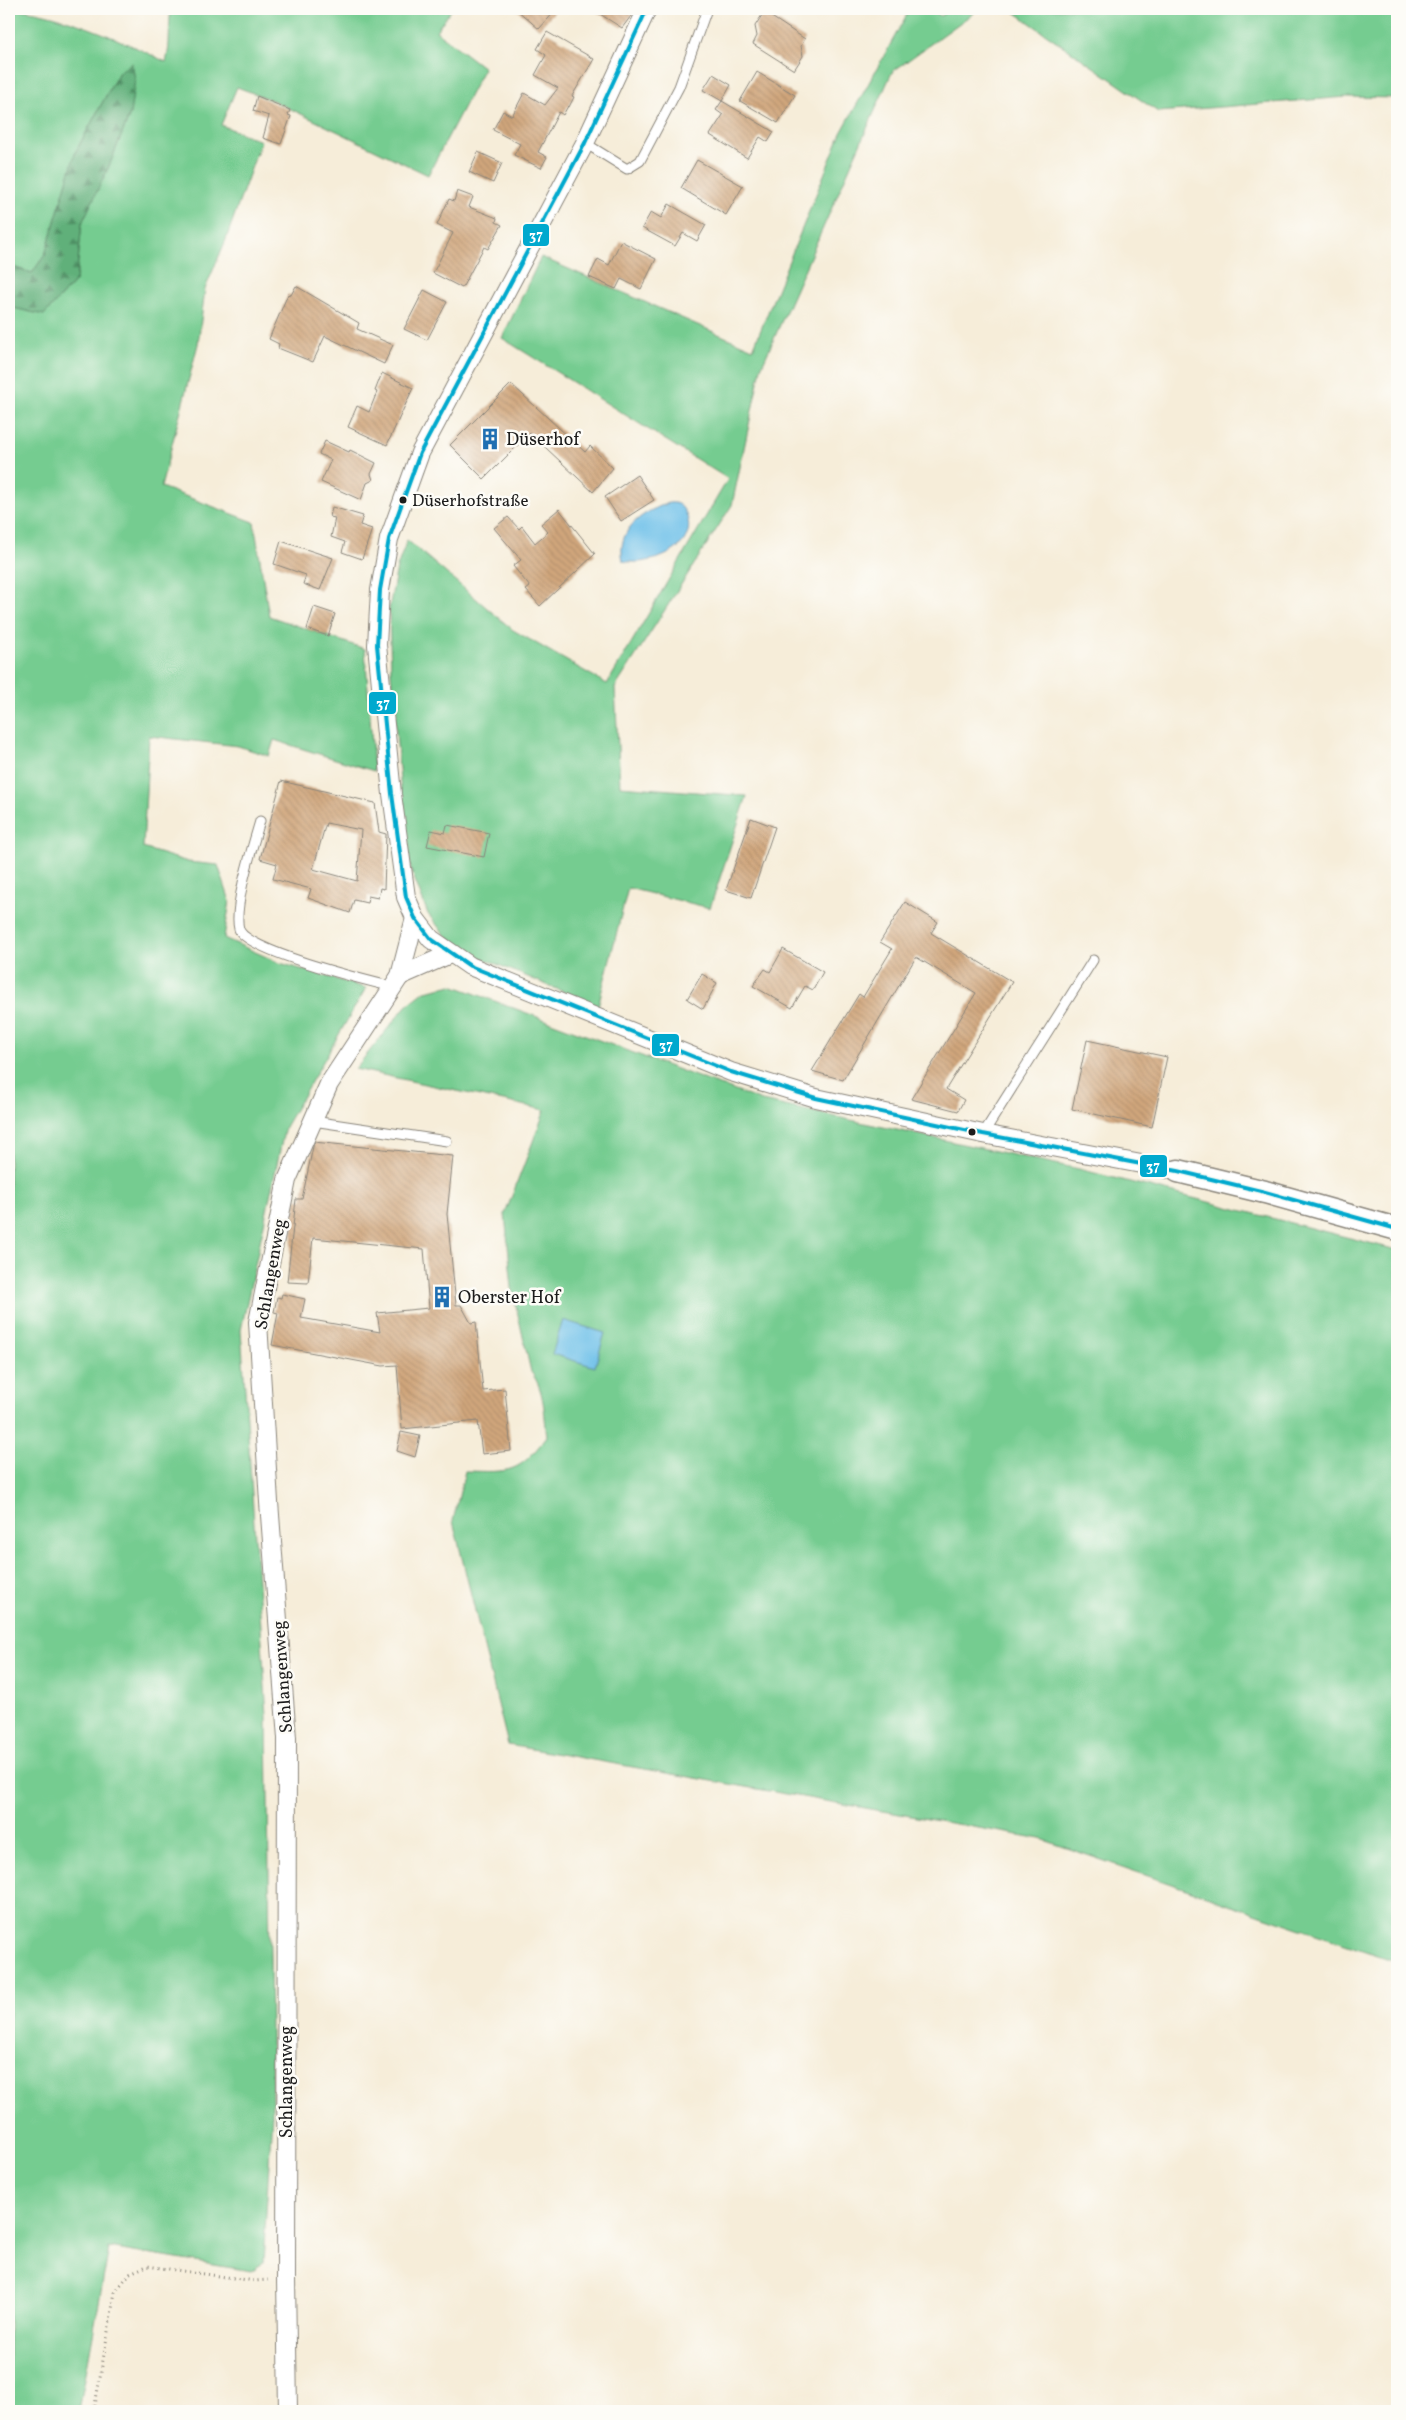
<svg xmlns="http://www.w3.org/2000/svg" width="1406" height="2420" viewBox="0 0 1406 2420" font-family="Vollkorn,serif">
  <defs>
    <pattern id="forest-firs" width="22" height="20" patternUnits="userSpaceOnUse" patternTransform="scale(1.25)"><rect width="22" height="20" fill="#60b07a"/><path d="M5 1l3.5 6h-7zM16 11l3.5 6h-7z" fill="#4e8e63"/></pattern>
    <pattern id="building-back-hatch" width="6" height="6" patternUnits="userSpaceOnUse" patternTransform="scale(1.25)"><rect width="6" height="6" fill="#d0a67c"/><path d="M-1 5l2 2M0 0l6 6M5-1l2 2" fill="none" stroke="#b28e6b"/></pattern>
  </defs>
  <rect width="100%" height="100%" fill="#fdfcf7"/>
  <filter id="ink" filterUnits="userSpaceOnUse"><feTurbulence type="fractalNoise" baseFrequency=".02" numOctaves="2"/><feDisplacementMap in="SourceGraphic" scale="10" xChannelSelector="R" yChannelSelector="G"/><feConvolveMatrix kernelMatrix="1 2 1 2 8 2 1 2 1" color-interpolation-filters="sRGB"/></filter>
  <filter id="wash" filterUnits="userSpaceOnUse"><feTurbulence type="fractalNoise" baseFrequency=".0096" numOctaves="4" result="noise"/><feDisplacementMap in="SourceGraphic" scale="20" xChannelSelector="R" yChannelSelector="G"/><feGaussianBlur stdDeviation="1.12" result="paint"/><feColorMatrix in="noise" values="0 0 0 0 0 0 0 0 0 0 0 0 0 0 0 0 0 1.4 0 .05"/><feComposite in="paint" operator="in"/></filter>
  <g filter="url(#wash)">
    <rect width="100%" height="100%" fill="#f6edd9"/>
    <g fill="#75cc90" stroke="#487456">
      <path d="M9 9C53 9 126 42 166 62 171 45 168 27 171 9H452L436 31 484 68 428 175 274 101 237 87 221 125 261 141 225 242 205 289 198 344 161 487 254 522 269 616 365 649 374 771 274 740 269 756 238 746 149 736 143 848 188 862 218 865 230 901 224 938 280 963 366 988 285 1127 241 1330 267 1716 272 2114 263 2263 251 2271 109 2248 79 2411H9V307L44 315 76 280 82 223 109 166 130 114 119 72 76 151 45 255 32 273 9 266Z"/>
      <polygon points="910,9 930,9 941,16 950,9 979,9 892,72 761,368 732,505 615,688 620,786 747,796 710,908 628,888 598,1006 472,954 446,936 428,914 411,870 403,817 391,672 389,609 397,567 407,540 513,630 607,684 728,479 502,338 541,257 753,349 841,133"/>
      <polygon points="1010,9 1397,9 1397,98 1347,97 1158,112"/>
      <path d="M452 985 762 1101 1079 1169 1397 1250V1962L1041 1839 508 1745 453 1521 465 1471C510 1472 518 1475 547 1436 544 1414 545 1390 531 1372L512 1288 505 1214 545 1110 355 1069 406 1006 425 991Z"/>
    </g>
    <polygon fill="url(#forest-firs)" stroke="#3e664b" points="132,63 135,79 130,114 109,166 82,223 76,280 44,315 9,307 9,266 32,273 45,255 76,151 119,72"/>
    <g fill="#6dc0e9" stroke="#446e82">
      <path d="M669 503C677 502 681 505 685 512 703 548 650 567 623 561 616 529 642 512 669 503Z"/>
      <polygon points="563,1320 605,1333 595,1367 552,1354"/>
    </g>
    <g id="blocks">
      <g fill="url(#building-back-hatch)" fill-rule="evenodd">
        <polygon points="516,9 557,9 539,29"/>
        <polygon points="592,9 629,9 634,12 622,28"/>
        <polygon points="764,12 805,39 801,46 803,56 794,70 753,44 757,36 755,26"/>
        <polygon points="547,32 594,59 572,96 574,97 569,107 568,106 563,115 559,112 538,152 547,157 541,168 514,155 520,144 493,130 503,111 512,116 524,93 545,105 558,88 535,75 546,55 537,49"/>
        <polygon points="757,72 795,95 778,123 740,101"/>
        <polygon points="713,74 731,85 722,101 703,90"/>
        <polygon points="257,96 290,110 288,115 291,116 281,144 263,138 269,116 253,111"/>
        <polygon points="722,101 774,132 768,142 760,137 747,158 710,135 723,115 716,110"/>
        <polygon points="478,152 502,163 493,183 469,172"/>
        <polygon points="697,160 743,186 726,215 681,188"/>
        <polygon points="457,191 473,197 469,207 497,218 496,222 502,225 488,249 484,247 462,288 433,273 453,233 437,225 449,199 454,201"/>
        <polygon points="669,204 706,225 697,241 683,233 675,246 642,228 651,212 661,218"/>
        <polygon points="621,241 656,259 641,289 621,279 616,289 589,277 598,259 609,265"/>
        <polygon points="296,286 359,323 357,329 393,345 384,364 325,336 313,362 278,348 279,344 269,339 288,294 291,295"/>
        <polygon points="424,290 447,302 427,340 404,329"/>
        <polygon points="382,373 413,388 387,445 348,427 357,406 369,412 377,392 375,391"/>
        <polygon points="511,384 585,452 590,446 613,468 593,492 530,433 484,479 450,445"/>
        <polygon points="325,441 349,452 350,450 376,463 371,474 373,480 367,483 361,500 321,482 331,460 319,454"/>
        <polygon points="637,475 654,500 621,521 605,497"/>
        <polygon points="332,507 363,516 360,525 372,529 362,559 342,552 345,542 331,537 335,518 330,517"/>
        <polygon points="559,509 595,554 540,606 526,590 530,587 513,566 521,560 494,528 508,517 519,529 522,526 535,543 548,532 541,524"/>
        <polygon points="281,541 333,558 320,590 303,584 306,575 274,564"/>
        <polygon points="314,607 335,614 328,636 307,629"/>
        <path d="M281 781 375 803 379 832 386 834 384 889 380 888 378 898 368 896 367 903 354 900 350 913 308 898 311 889 273 879 277 864 260 859ZM326 823 361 830 357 881 313 869Z"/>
        <polygon points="751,818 775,827 751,898 726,890"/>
        <polygon points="447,825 489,833 484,857 427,846 431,830 445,833"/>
        <polygon points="905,902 938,922 931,933 1012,982 946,1089 964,1100 958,1111 911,1099 976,993 916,957 843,1080 812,1071 859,994 863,997 892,949 880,942"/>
        <polygon points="783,949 823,972 813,990 805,986 792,1008 753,986 765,969 770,972"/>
        <polygon points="702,974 717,983 703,1009 687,999"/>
        <polygon points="1087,1040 1167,1057 1152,1127 1072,1109"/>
        <polygon points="314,1142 453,1156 447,1214 456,1305 461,1305 471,1323 476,1322 483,1391 505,1389 511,1451 482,1454 478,1421 402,1429 397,1365 383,1366 272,1345 278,1313 274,1312 277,1297 281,1298 282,1294 305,1299 301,1318 380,1332 377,1313 429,1308 424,1249 313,1238 308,1283 287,1282 296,1199 302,1199"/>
        <polygon points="401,1432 420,1436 415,1457 397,1451"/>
      </g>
    </g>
  </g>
  <g filter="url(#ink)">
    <use href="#blocks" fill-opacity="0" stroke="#89847a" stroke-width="1"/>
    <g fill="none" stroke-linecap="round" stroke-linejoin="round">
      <g stroke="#89847a" stroke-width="11">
        <g id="service">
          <polyline points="585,143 627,169 640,161 679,87 707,9"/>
          <path d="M260 821C253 845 233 907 239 929 245 951 369 981 393 987"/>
          <polyline points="313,1121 447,1141"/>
          <polyline points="983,1134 1093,960"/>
        </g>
      </g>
      <g stroke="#89847a" stroke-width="20">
        <g id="minor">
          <polyline points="647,9 585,143 420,453 389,539 380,590 377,645 392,794 406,897 415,918 431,939 470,966 731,1072 816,1098 983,1134 1178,1171"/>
          <polyline points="400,976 450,954"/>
          <polyline points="288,2411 286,2278 287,1738 269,1502 258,1322 287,1180 329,1084 400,976 415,918"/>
        </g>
      </g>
      <g stroke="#89847a" stroke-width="25">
        <polyline id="tertiary" points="1178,1171 1265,1192 1397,1229"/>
      </g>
      <polyline stroke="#89847a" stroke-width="3" stroke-dasharray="1 4" stroke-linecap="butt" points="94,2411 115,2292 130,2273 147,2266 255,2281 268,2280"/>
      <use href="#service" stroke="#fff" stroke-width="9"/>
      <use href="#minor" stroke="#fff" stroke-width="18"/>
      <use href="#tertiary" stroke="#fff" stroke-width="22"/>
      <g stroke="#fdfcf7" stroke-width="8">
        <polyline id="bus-1" points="647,9 585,143 420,453 389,539 380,590 377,645 392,794 406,897 415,918 431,939 470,966 731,1072 816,1098 983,1134 1178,1171 1265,1192 1397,1229"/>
      </g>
      <use href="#bus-1" stroke="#00a9ce" stroke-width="4"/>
    </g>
  </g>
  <defs>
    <g id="building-bare" transform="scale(1.725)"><path d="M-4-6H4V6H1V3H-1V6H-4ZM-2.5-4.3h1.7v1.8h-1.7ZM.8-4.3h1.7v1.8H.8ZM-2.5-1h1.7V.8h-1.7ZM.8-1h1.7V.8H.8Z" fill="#1f6fb2" stroke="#fdfcf7" stroke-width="2.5" paint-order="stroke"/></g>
  </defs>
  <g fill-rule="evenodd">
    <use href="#building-bare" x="490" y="439"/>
    <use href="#building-bare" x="442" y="1297"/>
  </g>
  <g fill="#1c1c1c" stroke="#fdfcf7" stroke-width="2">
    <circle cx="403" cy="500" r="4.5"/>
    <circle cx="972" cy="1132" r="4.5"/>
  </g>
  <g text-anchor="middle" stroke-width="5" stroke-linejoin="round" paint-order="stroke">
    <g font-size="17" fill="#1c1c1c" stroke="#fdfcf7" text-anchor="start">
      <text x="412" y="506">Düserhofstraße</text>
    </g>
    <g font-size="18" fill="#1c1c1c" stroke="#fdfcf7" text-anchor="start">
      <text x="506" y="445">Düserhof</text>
      <text x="458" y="1303">Oberster Hof</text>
    </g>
    <g font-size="18" fill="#1c1c1c" stroke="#fdfcf7">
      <text transform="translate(270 1274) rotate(-80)" y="6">Schlangenweg</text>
      <text transform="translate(282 1677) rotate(-94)" y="6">Schlangenweg</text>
      <text transform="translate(286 2082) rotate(-90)" y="6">Schlangenweg</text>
    </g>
  </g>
  <g stroke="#fdfcf7" stroke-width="2">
    <rect x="522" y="223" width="28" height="24" rx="5" fill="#00a9ce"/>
    <rect x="368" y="691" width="29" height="24" rx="5" fill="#00a9ce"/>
    <rect x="651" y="1033" width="29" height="24" rx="5" fill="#00a9ce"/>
    <rect x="1139" y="1154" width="29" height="24" rx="5" fill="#00a9ce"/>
  </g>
  <g font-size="14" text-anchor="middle" font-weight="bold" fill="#fff">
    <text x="536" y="240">37</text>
    <text x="383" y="708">37</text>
    <text x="666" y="1050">37</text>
    <text x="1153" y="1171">37</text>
  </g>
  <rect width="1406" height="2420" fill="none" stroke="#fdfcf7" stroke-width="30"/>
</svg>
